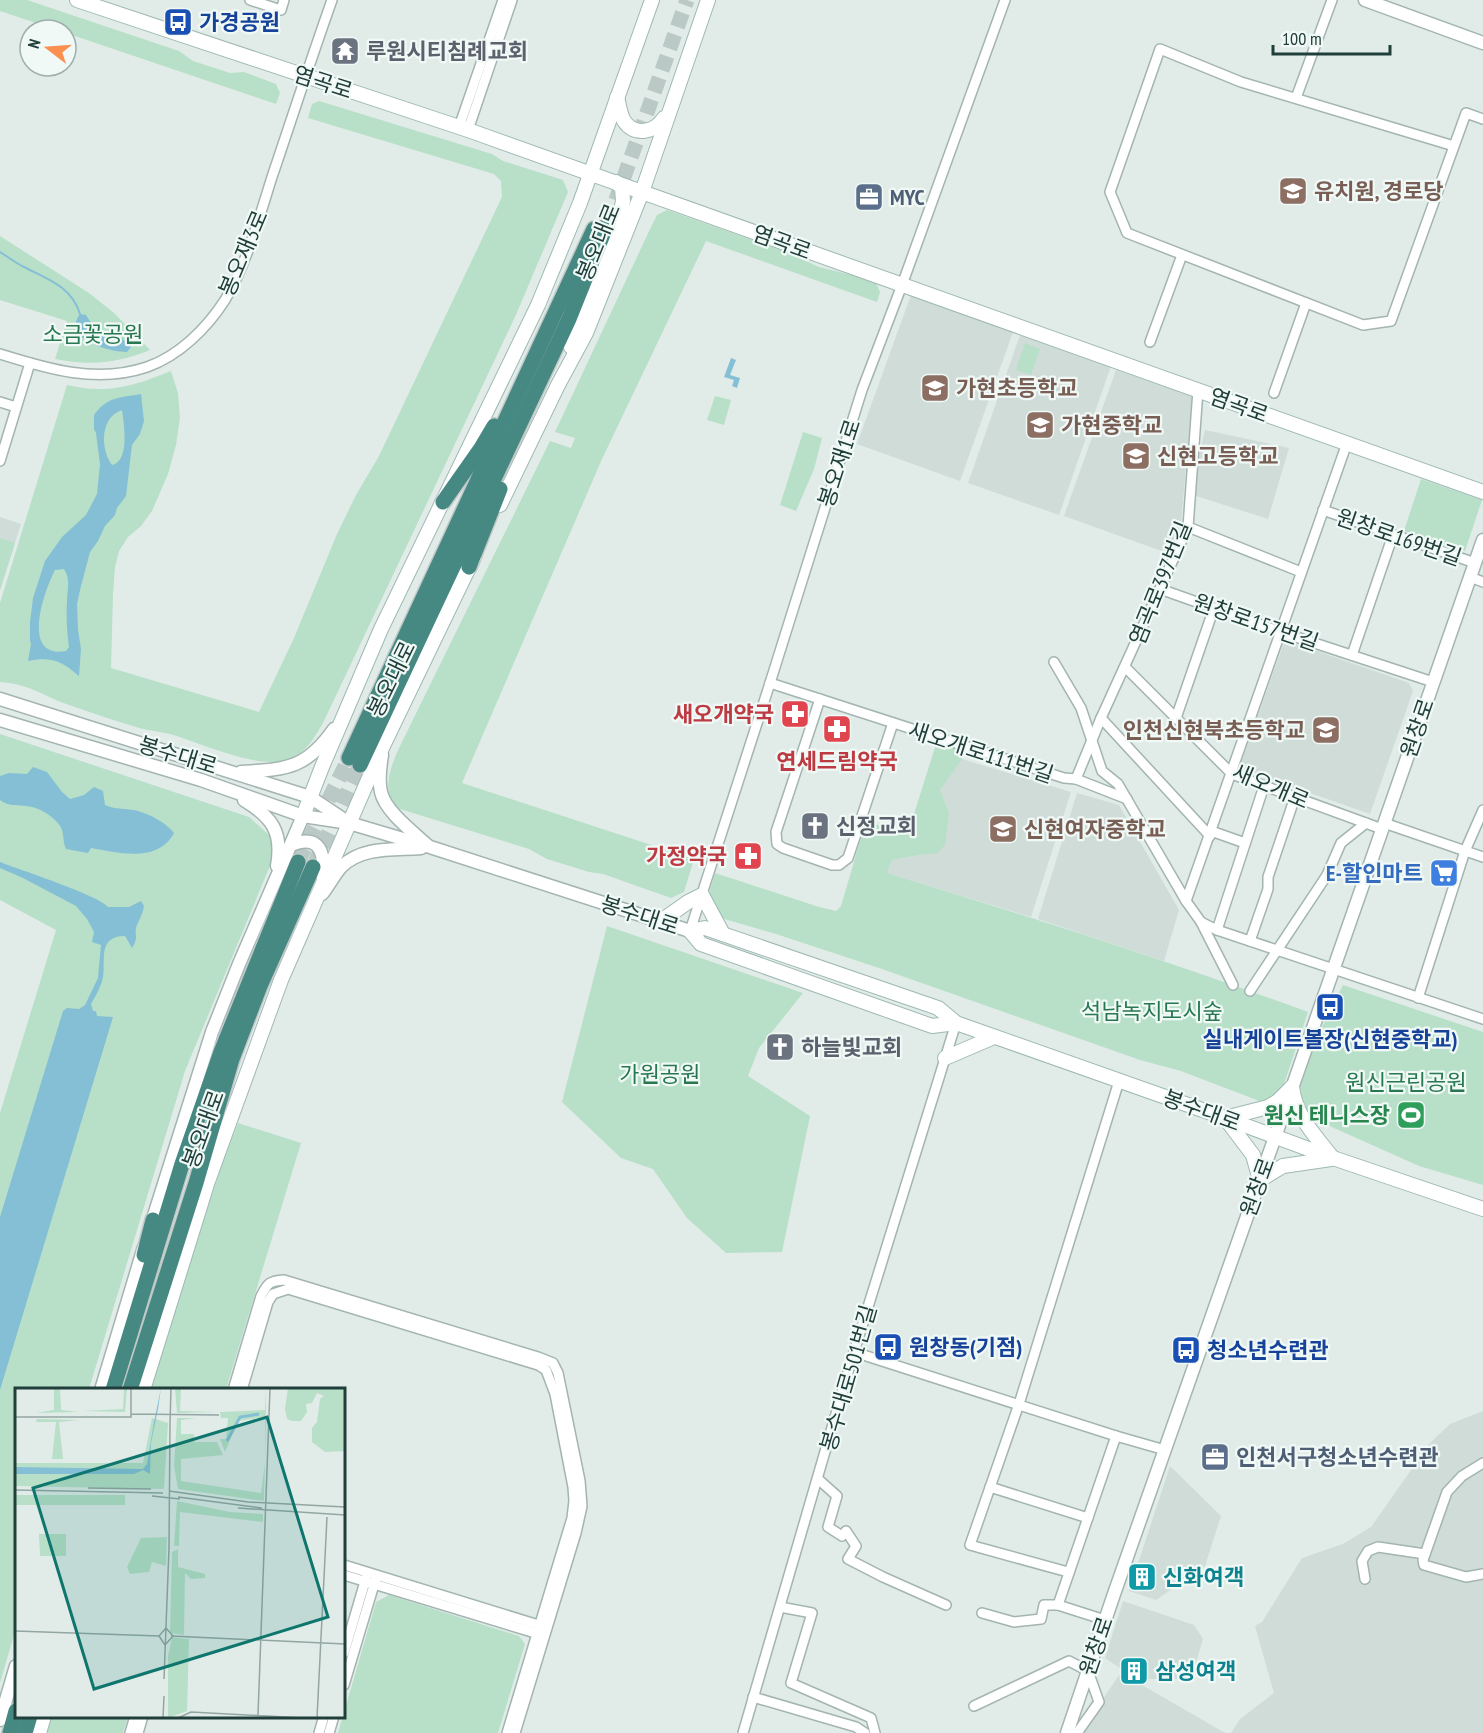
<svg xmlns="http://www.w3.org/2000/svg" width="1483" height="1733" viewBox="0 0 1483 1733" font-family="'PT Sans Narrow','Noto Sans KR',sans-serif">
  <rect width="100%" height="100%" fill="#e1ece9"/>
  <g fill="#cfdcd8">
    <polygon points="911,295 1013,332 960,481 857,444"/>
    <polygon points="1020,335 1111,366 1059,515 968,483"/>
    <polygon points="1116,370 1192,396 1181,524 1167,553 1064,516"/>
    <polygon points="1205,430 1289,448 1268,519 1190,494"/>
    <polygon points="0,517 21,524 0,590"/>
    <polygon points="1285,640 1409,683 1413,691 1370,814 1239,768"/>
    <polygon points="962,759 1071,792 1031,917 887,873 892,860 925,854 936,854 949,812 940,790 954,767"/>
    <polygon points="1077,793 1119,805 1179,910 1164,961 1038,919"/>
    <polygon points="1483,1411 1483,1733 1231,1733 1240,1719 1274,1693 1255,1626 1262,1622 1302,1558 1343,1544 1371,1527 1430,1443 1450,1424"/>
    <polygon points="1170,1466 1221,1516 1205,1566 1156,1600 1129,1591"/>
    <polygon points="1123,1601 1194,1625 1203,1639 1191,1679 1139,1679 1131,1676 1135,1681 1225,1733 1085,1733 1085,1726 1119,1675 1126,1672 1105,1658"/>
  </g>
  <g fill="#b8dfc7">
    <polygon points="0,0 27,0 179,51 193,61 230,73 244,72 276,84 280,93 276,104 66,33 66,30 57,30 0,11"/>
    <path d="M319 101 492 154 503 161 563 180 568 192 515 317 323 723C314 738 306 753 289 759 259 771 202 743 170 734 161 732 152 731 143 729 118 722 93 713 69 705 43 696 30 684 0 682V603L67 385C77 387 87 389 96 389 123 390 146 381 171 371L178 393 180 418 176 445 168 474 152 511 141 526 128 537 119 551 115 567 113 594 111 668 259 712 294 638 337 534 356 495 379 456 502 197 501 181 494 174 308 118 312 104Z"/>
    <path d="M667 210 784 251 819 267 856 276 876 283 880 292 877 302 706 241 602 459 462 783 694 859 684 892 671 898 603 874 589 872 547 859 529 849 400 809C379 795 391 766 399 748L550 441 571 448 575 438 555 432 651 227 657 215Z"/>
    <path d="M0 236 89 293 114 313 150 350C119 363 88 366 55 359L67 321 0 300Z"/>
    <polygon points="1025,343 1040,349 1031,375 1016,370"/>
    <polygon points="715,396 731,400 724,425 707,420"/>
    <polygon points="803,432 822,438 814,469 796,511 780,505"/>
    <polygon points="1421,479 1482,500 1465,551 1404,531"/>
    <polygon points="0,538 15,543 0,590"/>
    <polygon points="0,734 249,817 279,844 185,1071 89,1389 16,1390 16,1628 0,1683 0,1113 56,930 0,900"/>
    <path d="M936 744 967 752 940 790 949 812 945 845 936 854H925L892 860 887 873C1028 916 1169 961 1308 1012L1281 1093 1262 1102 1181 1071 1140 1060 882 969 776 934 721 918 709 903 710 890 715 873 819 907 836 911 841 906 866 821 905 834 909 830Z"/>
    <polygon points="607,926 803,993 759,1048 748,1076 810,1116 782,1252 726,1253 687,1218 653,1169 621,1158 562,1102"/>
    <polygon points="1343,985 1483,1032 1483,1185 1419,1166 1305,1115 1298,1095 1315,1041"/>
    <polygon points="238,1123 301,1143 226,1389 149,1390 223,1161"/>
    <polygon points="389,1595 519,1636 525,1644 498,1733 338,1733 376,1602"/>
    <polygon points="51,1717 51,1716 128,1717 123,1733 47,1733"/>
  </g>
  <g fill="#85bfd6" fill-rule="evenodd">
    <path d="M80 314 86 315C95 330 104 335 121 337L131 347 127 352C110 352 61 339 80 314Z"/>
    <polygon points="731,358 736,360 730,375 740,378 737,388 732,386 734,380 724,377"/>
    <path d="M141 394 144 421 140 434 132 445 126 496 117 508 115 515 105 526 98 541 90 552 81 586 77 604 78 630 81 649 79 676C62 661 51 656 28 661L31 644 30 641V622L33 598 45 561 62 537 86 515 97 494 100 464 96 433 94 429V415C108 396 120 398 141 394ZM122 410C124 424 130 461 112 465 100 449 100 417 122 410ZM64 569C71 580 67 590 67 602 66 617 67 632 69 647L66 651C20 659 44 591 55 570Z"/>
    <path d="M33 767 47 772 62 792 70 799 84 795 94 787 103 791 105 805C116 810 126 808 138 811 151 815 165 822 174 833 158 863 119 853 91 848L88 853 66 849C63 842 64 837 62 830 59 820 42 809 32 807 21 804 10 808 0 800V776L9 773 27 774Z"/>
    <path d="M0 862C20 870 98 895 108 907H129L141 901 144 906C143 913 140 918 137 925 133 935 140 935 132 948L125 936C97 936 106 961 103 977 101 987 96 995 91 1004L93 1011H96L97 1016 113 1017 0 1390V1217L63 1011 67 1008 79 1009 85 1005 98 978 101 945 92 942 94 932 87 919 76 906 23 878 0 868Z"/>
  </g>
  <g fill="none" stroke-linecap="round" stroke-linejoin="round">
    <path stroke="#85bfd6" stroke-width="2" d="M0 252C8 257 16 263 24 267 48 279 72 287 80 314"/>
    <g stroke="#bac9c6" stroke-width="15" stroke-dasharray="15 8" stroke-linecap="butt">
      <polyline points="608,222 687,0"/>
      <polyline points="298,862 349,758"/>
      <polyline points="313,867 360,765"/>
    </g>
    <g stroke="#a3b4b1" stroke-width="12">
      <g id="minor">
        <polyline points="250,0 281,10 284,0"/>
        <polyline points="1296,98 1332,0"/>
        <polyline points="459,127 503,0"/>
        <polyline points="468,130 512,0"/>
        <polyline points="1454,146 1241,82 1160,49 1110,192 1127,233 1363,325 1391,321 1466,113 1483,119"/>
        <polyline points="1150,342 1182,255"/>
        <path d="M0 354C48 369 97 384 147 367 179 356 207 328 225 300 247 263 259 218 272 177 292 118 311 59 332 0"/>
        <polyline points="1274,393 1306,303"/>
        <polyline points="0,402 16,407"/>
        <polyline points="0,461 30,363"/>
        <polyline points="1323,510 1475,563"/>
        <polyline points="1188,527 1301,572"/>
        <polyline points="1470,577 1483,582"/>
        <polyline points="1160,589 1281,632 1433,682"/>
        <polyline points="1352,655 1393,535"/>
        <polyline points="1054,662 1081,708 1102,771 1118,784 1186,901 1201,922 1217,930 1483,1019"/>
        <polyline points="1125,667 1232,774 1382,829"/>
        <polyline points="770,683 1064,778 1076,779 1127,799"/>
        <polyline points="820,699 776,832 777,844 783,848 832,865 839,865 848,858 893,723"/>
        <polyline points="1101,718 1210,836"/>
        <polyline points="1176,718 1214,608"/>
        <polyline points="1076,779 1101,718 1188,527 1198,390"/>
        <polyline points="1384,823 1483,857"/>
        <polyline points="1211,831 1245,843"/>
        <polyline points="1186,901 1347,443"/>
        <polyline points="1201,922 1233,985"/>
        <polyline points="1217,930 1264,786"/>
        <polyline points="690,931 770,683 862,390 902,285 1005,0"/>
        <polyline points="1250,941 1268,889 1268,877 1295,797"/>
        <polyline points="1250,991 1327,875 1341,843 1366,823"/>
        <polyline points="1418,998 1465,851 1483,810"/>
        <polyline points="854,1352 1116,1436 1165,1450"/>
        <path d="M233 1390 261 1296C268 1283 269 1281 284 1280L538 1357 553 1363 558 1373 580 1481 582 1506 576 1533 515 1733"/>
        <polyline points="242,1390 268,1302 273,1294 288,1289 538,1365 546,1370 555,1394 573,1487 574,1501 572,1518 507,1733"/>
        <polyline points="1483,1463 1462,1476 1447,1492 1423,1560 1424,1565 1466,1577 1483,1574"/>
        <polyline points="818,1479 837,1496 828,1527 842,1536 846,1531 856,1546 848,1559 883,1577 946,1605"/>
        <polyline points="990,1487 1088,1518"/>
        <polyline points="344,1565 545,1627"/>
        <polyline points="1068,1572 970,1545 1019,1404 1119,1081"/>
        <polyline points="344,1575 542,1635"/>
        <polyline points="1365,1579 1362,1561 1368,1551 1378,1547 1425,1554"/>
        <polyline points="780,1607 812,1613 791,1683 871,1718 875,1733"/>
        <polyline points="982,1613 1014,1622 1041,1619 1044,1605 1058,1605"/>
        <polyline points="1105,1620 1058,1605 1116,1436"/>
        <polyline points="344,1653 366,1578"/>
        <polyline points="344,1685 376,1578"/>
        <polyline points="753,1697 856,1727 865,1733"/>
        <polyline points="974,1706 1069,1661 1088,1671 1099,1702 1077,1733"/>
        <polyline points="130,1733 135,1716"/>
        <polyline points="138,1733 143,1716"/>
        <polyline points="319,1733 324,1716"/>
        <polyline points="329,1733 334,1716"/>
        <polyline points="743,1733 854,1352 956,1023"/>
      </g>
    </g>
    <g stroke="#a3b4b1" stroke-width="15">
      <g id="tertiary">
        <polyline points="1365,0 1483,43"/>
        <polyline points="0,699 310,797 346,821"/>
        <polyline points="0,720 201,780 303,816 349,823 430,847 690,931"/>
        <path d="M382 755C380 767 378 780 381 792 385 811 413 832 427 845"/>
        <path d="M241 772C287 769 306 769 334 729"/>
        <path d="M244 800C272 817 283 832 277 866"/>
        <path d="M291 845C321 833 325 854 323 879"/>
        <path d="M322 894C329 885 334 875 341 867 362 846 394 850 421 848"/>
        <polyline points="150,1228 212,1032 239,964 303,816"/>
        <polyline points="101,1390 144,1247"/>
        <polyline points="0,1720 16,1666"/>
        <polyline points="1067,1733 1114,1594 1275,1137 1483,540"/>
      </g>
    </g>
    <g stroke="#9eb9b3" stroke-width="16">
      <g id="secondary">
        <polyline points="77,0 468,130 1483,492"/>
        <path d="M617 97C619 105 620 114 624 121 635 137 655 132 664 118"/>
        <polyline points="571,347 619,220 623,201 622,188 616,182"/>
        <polyline points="500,505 558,385 586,333 642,192 708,0"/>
        <polyline points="303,816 322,767 381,629 538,305 580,203 652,0"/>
        <polyline points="661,921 688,902 702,895 723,934"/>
        <polyline points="956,1023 932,1026 701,944 690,931 705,928 938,1008 956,1023 1225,1118 1333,1158 1483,1209"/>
        <polyline points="945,1058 994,1037"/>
        <polyline points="1292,1087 1278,1101 1268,1107 1225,1118 1253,1155 1260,1180 1283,1166 1331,1159"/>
        <path d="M1292 1087C1296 1117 1314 1134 1332 1157"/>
        <polyline points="143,1390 208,1181 281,980 382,748 474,557"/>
        <polyline points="39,1733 44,1716"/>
      </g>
    </g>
    <g stroke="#c1c9c8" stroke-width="18">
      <g id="trunk">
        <polyline points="443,502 481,448 494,426"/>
        <polyline points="469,567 500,489"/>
        <polyline points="349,758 594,229"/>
        <polyline points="360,765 569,319 608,222"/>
        <polyline points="144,1255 153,1220"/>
        <polyline points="113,1390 182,1164 221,1052 298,862"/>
        <polyline points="130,1390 196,1183 232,1059 260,986 313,867"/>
        <polyline points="10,1733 16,1711"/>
        <polyline points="25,1733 30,1716"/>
      </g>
    </g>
    <use href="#minor" stroke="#fff" stroke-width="9"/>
    <use href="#tertiary" stroke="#fff" stroke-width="12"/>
    <use href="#secondary" stroke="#fff" stroke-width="14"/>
    <use href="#trunk" stroke="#468982" stroke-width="15"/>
  </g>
  <defs>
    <g id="bus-square" transform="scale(1.5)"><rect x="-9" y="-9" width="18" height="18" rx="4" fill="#1a4fb4" stroke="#f1f9f6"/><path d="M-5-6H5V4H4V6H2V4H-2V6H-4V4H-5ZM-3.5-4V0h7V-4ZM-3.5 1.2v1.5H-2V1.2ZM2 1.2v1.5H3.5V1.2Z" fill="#fff"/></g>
    <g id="temple-square" transform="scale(1.5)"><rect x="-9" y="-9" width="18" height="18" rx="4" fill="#6b7280" stroke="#f1f9f6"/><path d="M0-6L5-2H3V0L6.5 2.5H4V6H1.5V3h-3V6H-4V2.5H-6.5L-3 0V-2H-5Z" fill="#fff"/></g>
    <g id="school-square" transform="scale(1.5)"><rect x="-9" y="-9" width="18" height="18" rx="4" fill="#8d6e63" stroke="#f1f9f6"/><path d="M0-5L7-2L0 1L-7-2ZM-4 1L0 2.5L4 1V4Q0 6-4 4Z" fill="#fff"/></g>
    <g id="office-square" transform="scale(1.5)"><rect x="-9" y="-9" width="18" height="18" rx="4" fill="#5c6f8a" stroke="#f1f9f6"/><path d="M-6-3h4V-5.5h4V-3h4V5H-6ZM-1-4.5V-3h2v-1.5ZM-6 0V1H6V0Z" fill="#fff"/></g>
    <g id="pharmacy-square" transform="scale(1.5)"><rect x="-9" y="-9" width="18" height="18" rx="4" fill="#e0444e" stroke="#f1f9f6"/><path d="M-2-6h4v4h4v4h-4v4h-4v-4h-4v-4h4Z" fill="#fff"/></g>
    <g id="church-square" transform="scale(1.5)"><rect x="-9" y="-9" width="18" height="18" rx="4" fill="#6b7280" stroke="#f1f9f6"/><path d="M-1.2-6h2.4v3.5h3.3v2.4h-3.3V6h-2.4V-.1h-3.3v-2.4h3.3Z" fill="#fff"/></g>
    <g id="supermarket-square" transform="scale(1.5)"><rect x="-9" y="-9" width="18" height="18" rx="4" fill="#3f7fe0" stroke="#f1f9f6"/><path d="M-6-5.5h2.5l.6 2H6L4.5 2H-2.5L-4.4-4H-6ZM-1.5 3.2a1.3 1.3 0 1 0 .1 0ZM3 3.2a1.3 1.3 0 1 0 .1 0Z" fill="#fff"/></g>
    <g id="stadium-square" transform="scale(1.5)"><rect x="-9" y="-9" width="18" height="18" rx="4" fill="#2e9e5b" stroke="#f1f9f6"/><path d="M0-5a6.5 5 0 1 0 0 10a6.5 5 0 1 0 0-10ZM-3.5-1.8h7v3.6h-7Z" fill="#fff"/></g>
    <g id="building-square" transform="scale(1.5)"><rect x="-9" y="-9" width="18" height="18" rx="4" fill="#0f9aa8" stroke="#f1f9f6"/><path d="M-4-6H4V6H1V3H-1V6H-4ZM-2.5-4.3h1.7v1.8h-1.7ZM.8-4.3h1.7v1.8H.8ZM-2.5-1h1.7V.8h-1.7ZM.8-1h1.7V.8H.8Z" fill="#fff"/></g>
  </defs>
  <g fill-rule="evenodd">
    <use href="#bus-square" x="178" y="22"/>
    <use href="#temple-square" x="345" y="51"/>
    <use href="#school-square" x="1293" y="191"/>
    <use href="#office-square" x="869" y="197"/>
    <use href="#school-square" x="935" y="388"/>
    <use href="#school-square" x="1040" y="425"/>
    <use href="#school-square" x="1136" y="456"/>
    <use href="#pharmacy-square" x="795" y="714"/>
    <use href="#pharmacy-square" x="837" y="729"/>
    <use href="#school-square" x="1326" y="730"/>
    <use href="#church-square" x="815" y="826"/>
    <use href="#school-square" x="1003" y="829"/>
    <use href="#pharmacy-square" x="748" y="856"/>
    <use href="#supermarket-square" x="1444" y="873"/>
    <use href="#bus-square" x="1330" y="1007"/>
    <use href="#church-square" x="780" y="1047"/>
    <use href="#stadium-square" x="1411" y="1115"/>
    <use href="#bus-square" x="888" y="1347"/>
    <use href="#bus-square" x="1186" y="1350"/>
    <use href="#office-square" x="1215" y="1457"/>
    <use href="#building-square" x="1142" y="1577"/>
    <use href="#building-square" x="1134" y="1671"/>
  </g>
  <g text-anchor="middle" stroke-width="4.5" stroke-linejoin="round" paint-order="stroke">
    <g font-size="22" font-weight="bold" fill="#164399" stroke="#f1f9f6" text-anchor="start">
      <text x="199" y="30">가경공원</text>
      <text x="1330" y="1047" text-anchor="middle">실내게이트볼장(신현중학교)</text>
      <text x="909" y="1355">원창동(기점)</text>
      <text x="1207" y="1358">청소년수련관</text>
    </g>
    <g font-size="22" font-weight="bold" fill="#5b616d" stroke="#f1f9f6" text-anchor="start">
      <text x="366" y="59">루원시티침례교회</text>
      <text x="836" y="834">신정교회</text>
      <text x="801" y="1055">하늘빛교회</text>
    </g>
    <g font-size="22" fill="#203e3a" stroke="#f1f9f6">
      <text transform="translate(323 82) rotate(18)" y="8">염곡로</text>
      <text transform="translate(598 242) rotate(-68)" y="8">봉오대로</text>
      <text transform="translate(782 242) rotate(20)" y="8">염곡로</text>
      <text transform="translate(243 253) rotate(-67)" y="8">봉오재3로</text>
      <text transform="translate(1239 405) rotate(20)" y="8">염곡로</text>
      <text transform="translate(839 463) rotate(-72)" y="8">봉오재1로</text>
      <text transform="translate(1399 537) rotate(19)" y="8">원창로169번길</text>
      <text transform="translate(1160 583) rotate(-68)" y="8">염곡로397번길</text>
      <text transform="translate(1256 622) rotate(19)" y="8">원창로157번길</text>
      <text transform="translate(391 679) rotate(-64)" y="8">봉오대로</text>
      <text transform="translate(1417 728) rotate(-71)" y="8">원창로</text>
      <text transform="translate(981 752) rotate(18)" y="8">새오개로111번길</text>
      <text transform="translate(178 755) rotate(17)" y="8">봉수대로</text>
      <text transform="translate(1271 786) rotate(23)" y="8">새오개로</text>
      <text transform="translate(640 915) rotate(18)" y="8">봉수대로</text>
      <text transform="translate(1202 1110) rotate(20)" y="8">봉수대로</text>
      <text transform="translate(203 1129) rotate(-70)" y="8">봉오대로</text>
      <text transform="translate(1257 1187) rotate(-70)" y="8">원창로</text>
      <text transform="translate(848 1378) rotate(-74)" y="8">봉수대로501번길</text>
      <text transform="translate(1096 1646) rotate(-71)" y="8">원창로</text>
    </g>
    <g font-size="22" font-weight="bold" fill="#785e54" stroke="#f1f9f6" text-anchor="start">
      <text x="1314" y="199">유치원, 경로당</text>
      <text x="956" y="396">가현초등학교</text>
      <text x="1061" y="433">가현중학교</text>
      <text x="1157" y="464">신현고등학교</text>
      <text x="1305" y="738" text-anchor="end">인천신현북초등학교</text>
      <text x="1024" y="837">신현여자중학교</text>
    </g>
    <g font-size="22" font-weight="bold" fill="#4e5e75" stroke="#f1f9f6" text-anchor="start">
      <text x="890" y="205">MYC</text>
      <text x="1236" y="1465">인천서구청소년수련관</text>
    </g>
    <g font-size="22" fill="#277850" stroke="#f1f9f6">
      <text x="93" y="342">소금꽃공원</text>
      <text x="1152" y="1019">석남녹지도시숲</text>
      <text x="660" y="1082">가원공원</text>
      <text x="1406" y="1090">원신근린공원</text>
    </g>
    <g font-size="22" font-weight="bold" fill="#be3a42" stroke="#f1f9f6" text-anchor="end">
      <text x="774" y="722">새오개약국</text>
      <text x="837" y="769" text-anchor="middle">연세드림약국</text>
      <text x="727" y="864">가정약국</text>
    </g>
    <g font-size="22" font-weight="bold" fill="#366cbe" stroke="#f1f9f6" text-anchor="end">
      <text x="1423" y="881">E-할인마트</text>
    </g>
    <g font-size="22" font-weight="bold" fill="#27864d" stroke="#f1f9f6" text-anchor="end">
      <text x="1390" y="1123">원신 테니스장</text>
    </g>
    <g font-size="22" font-weight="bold" fill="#0d838f" stroke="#f1f9f6" text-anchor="start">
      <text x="1163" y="1585">신화여객</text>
      <text x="1155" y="1679">삼성여객</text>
    </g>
  </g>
  <g transform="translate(15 1388)">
    <rect width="330" height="330" fill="#e1ece9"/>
    <path d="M39 0H45L46 22 64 24 21 25 39 22ZM109 0H112L110 24 67 23 108 21ZM160 0H166L165 23 202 24 162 25ZM251 0V71L250 29 223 33 210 64 205 51H211L213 30H206L205 24 250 22ZM273 0H330V63L310 64 297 54V40L302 34 305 11 309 8 302 5 297 15 291 16 292 24 286 33H277L272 31 270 21ZM137 30 153 35 149 101 0 98V75H128ZM162 30H181L166 32V46H179V54H202L208 67 166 71V93L246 105 250 75 249 113 163 101 159 78ZM22 31 64 32 44 34 48 71H37L41 34H21ZM0 107H110V117H0ZM162 113 215 124 248 126V134L165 124 164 158H159ZM24 146H51V168H25ZM152 149 151 178 137 174 134 184 115 186 112 179 126 150ZM163 161V179L190 186V190L176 191 170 185 169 247 155 245 157 164ZM157 249 174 251 172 323 153 330V268Z" fill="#b8dfc7"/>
    <path d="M146 0 143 21 136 55 135 86 128 82 119 86H0V79L128 81 132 76 139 34Z" fill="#85bfd6"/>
    <path fill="none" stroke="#85bfd6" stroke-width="3" d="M212 53 225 29 244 26"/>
    <path fill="none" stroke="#94a6a3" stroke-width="1.5" d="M116 26 204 27M0 29H66M66 29H116V0M155 36 156 0M73 100 136 101M0 102 148 105M154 103 233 114 330 119M137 108 165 111M163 109 247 120M223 120 330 127M154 160 155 36M151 240 158 248 150 257 144 248ZM0 243 144 248M156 248 330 256M149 291 154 160M243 327 255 0M148 330 149 308M163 330 176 324 288 330M302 330 312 129"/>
    <path fill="#0f766e" fill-opacity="0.15" stroke="#0f766e" stroke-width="3" d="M252 29 313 229 79 301 18 100Z"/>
    <rect width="330" height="330" fill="none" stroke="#203e3a" stroke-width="3"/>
  </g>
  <g transform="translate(48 48) rotate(287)"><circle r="28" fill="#f1f9f6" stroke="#9daeab" stroke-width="1.5"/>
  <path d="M0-4.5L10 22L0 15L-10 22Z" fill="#fb8f50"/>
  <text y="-9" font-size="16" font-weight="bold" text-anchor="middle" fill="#203e3a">N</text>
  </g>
  <path d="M1273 45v9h117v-9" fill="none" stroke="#203e3a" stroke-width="3"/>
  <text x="1282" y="45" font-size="18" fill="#203e3a" stroke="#f1f9f6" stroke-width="4.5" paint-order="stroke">100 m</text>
</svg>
